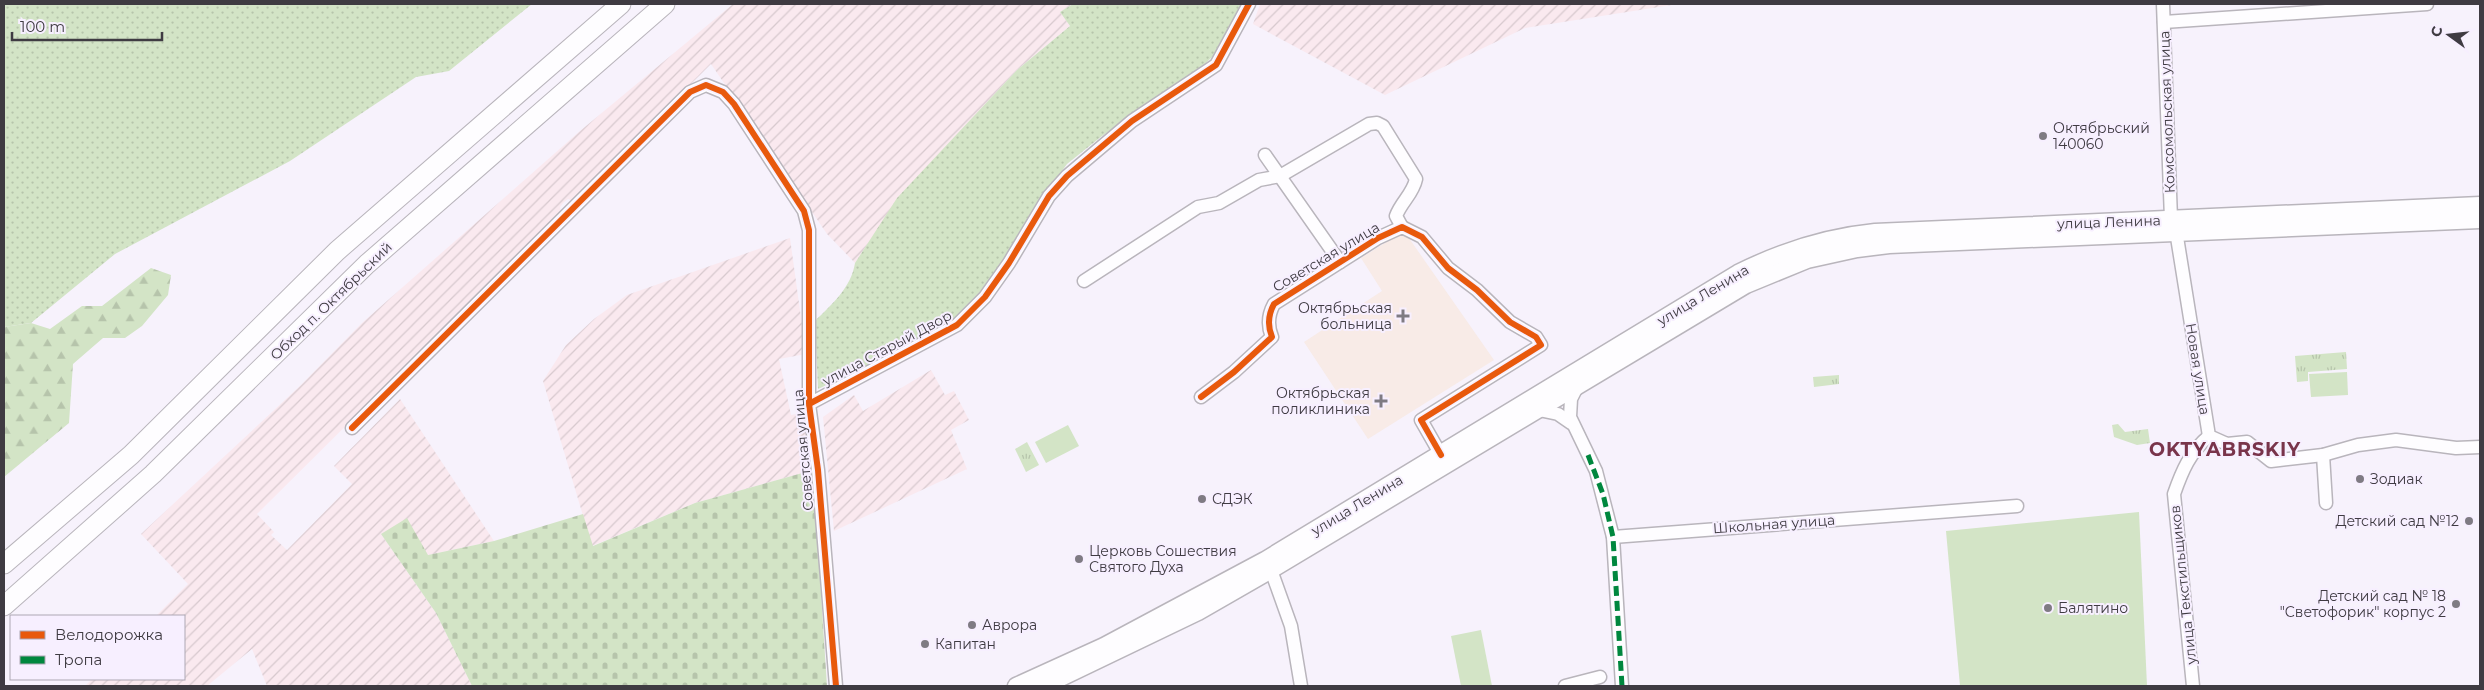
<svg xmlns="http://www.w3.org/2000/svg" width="2484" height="690" viewBox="0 0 2484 690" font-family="Montserrat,sans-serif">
  <defs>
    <pattern id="industrial-furrows" width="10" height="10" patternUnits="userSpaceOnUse" patternTransform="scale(1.25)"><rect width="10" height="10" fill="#fae9ef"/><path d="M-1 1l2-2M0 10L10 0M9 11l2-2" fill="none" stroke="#d7c9ce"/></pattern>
    <pattern id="grass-dots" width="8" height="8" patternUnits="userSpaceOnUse" patternTransform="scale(1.25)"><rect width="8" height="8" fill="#d3e4c6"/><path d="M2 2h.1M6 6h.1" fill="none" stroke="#b6c4ab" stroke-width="1.8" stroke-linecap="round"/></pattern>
    <pattern id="forest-firs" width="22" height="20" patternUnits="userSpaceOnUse" patternTransform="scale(1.25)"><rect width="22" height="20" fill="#d3e4c6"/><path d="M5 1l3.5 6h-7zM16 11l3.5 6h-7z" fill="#b6c4ab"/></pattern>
    <pattern id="cemetery-stones" width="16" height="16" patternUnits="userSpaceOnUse" patternTransform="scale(1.25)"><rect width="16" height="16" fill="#d3e4c6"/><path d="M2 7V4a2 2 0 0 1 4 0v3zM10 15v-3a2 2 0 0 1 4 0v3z" fill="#b6c4ab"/></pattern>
    <pattern id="park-tufts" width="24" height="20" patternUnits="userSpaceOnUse" patternTransform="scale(1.25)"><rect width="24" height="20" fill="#d3e4c6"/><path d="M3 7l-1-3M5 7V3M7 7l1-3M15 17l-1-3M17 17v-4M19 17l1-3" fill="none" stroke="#b6c4ab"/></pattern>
  </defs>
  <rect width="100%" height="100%" fill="#f7f2fc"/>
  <g fill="url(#industrial-furrows)">
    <polygon points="733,4 1073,4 1060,12 1070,26 1017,70 898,198 855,263 827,234 711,64 573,201 568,199 563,203 560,207 561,212 257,514 274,532 271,535 287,550 352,484 334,466 400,399 494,541 428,555 381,534 436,613 472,686 267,686 252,649 207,686 85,686 92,679 184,679 184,616 156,616 188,584 141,534 301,385 362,323 580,131"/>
    <polygon points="1260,4 1678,4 1525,28 1385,95 1253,24"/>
    <polygon points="790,238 806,354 779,359 791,415 802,413 813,470 695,503 592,546 543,381 566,345 594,319 627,295"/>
    <polygon points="931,370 945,395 954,391 969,420 951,430 967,469 834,531 823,417 854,395 863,411"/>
  </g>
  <polygon fill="#f8ebe7" points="1404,231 1494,360 1368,439 1304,342 1382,291 1361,258"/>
  <g fill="url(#grass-dots)">
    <polygon points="4,4 532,4 449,71 416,77 290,161 115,254 31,323 4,327"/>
    <path d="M1073 4H1245L1217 52 1201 68 1102 136 1067 164 1046 193 1004 268 954 326 818 389 815 321C832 304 851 288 855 263L897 198 1017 70 1070 26 1060 12Z"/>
  </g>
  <polygon fill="url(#forest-firs)" points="151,268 171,275 168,295 142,326 125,338 103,338 73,364 69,423 4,477 4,327 31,323 50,329 82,306 102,306"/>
  <polygon fill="url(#cemetery-stones)" points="813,470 827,686 472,686 436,613 381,534 407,518 428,555 494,541 583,514 593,546 695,503"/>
  <g fill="url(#park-tufts)">
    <polygon points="2346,352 2347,369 2308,372 2308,381 2297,382 2295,356"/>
    <polygon points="1839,375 1839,384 1814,387 1813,377"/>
    <polygon points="2118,424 2125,432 2148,429 2150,443 2137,445 2114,437 2112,425"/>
    <polygon points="1027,442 1039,465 1026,472 1015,449"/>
  </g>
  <g fill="#d3e4c6">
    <polygon points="2347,372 2348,395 2311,397 2309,374"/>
    <polygon points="1068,425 1079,446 1046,463 1035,442"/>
    <polygon points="2139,512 2147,686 1960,686 1946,531"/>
    <polygon points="1481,630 1492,686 1461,686 1451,636"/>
  </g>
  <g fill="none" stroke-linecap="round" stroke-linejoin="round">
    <g stroke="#b9b5bc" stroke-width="15">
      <g id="minor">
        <polyline points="2163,4 2171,219"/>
        <polyline points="2164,22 2427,4"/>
        <polyline points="1265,155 1340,262"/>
        <polyline points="2176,231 2209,436 2227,444 2247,442 2271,461 2323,455 2358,445 2396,440 2456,448 2480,447"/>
        <path d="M1084 281 1198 207 1219 203 1259 180 1280 176 1369 124 1377 123 1383 126 1416 179C1413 194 1401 202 1396 216L1402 227"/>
        <polyline points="1577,387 1571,399 1570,417 1596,471 1613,537 1622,686"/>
        <path d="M1201 397 1234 372 1272 337C1267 325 1268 315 1274 304L1378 238 1402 227 1422 237 1448 268 1477 290 1510 322 1536 337 1541 345 1421 420 1441 455"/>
        <polyline points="809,404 957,325 985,297 1009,263 1049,196 1067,176 1132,121 1216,65 1249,4"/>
        <polyline points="1539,410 1558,414 1571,423"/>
        <polyline points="352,428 690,92 706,85 723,92 734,104 804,211 809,230 809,404 818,470 836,686"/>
        <polyline points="2323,455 2326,503"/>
        <polyline points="1613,537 2017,506"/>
        <polyline points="1271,570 1291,626 1301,686"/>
        <polyline points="1565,686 1600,677"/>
        <path d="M2193 686 2174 494C2182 471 2190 452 2209 436"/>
      </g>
    </g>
    <g stroke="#b9b5bc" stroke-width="19">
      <g id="major">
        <path d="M1016 686 1104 646 1265 560 1738 273C1782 251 1825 237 1875 232L2480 205"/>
        <polyline points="1044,686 1198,612 1271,570 1746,285 1807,260 1857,249 1889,245 2480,220"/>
      </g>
    </g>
    <g stroke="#b9b5bc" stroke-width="21">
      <g id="highway">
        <polyline points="4,564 131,455 337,251 621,4"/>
        <polyline points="4,606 153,474 367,264 665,4"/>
      </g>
    </g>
    <use href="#minor" stroke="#fefdff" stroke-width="12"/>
    <use href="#major" stroke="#fefdff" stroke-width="16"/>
    <use href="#highway" stroke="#fefdff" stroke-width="19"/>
    <polyline stroke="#00873e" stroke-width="5" stroke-dasharray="10 5" stroke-linecap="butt" points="1588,455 1603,494 1613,537 1622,686"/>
    <g stroke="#f7efff" stroke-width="9">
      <g id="cycleway">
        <path d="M1201 397 1234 372 1272 337C1267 325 1268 315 1274 304L1378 238 1402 227 1422 237 1448 268 1477 290 1510 322 1536 337 1541 345 1421 420 1441 455"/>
        <polyline points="809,404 957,325 985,297 1009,263 1049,196 1067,176 1132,121 1216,65 1249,4"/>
        <polyline points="352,428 690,92 706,85 723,92 734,104 804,211 809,230 809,404 818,470 836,686"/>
      </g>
    </g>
    <use href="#cycleway" stroke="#e8590c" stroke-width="6"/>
  </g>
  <g fill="#7f7b83" stroke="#f7efff" stroke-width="2">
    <circle cx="2043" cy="136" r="5"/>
    <path d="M1400.5 308.5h5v5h5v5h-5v5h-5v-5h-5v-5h5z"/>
    <path d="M1378.5 393.5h5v5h5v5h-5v5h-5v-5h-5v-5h5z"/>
    <circle cx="2360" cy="479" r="5"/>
    <circle cx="1202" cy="499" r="5"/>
    <circle cx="2469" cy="521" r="5"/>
    <circle cx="1079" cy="559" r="5"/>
    <circle cx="2456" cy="604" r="5"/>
    <circle cx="2048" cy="608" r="5"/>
    <circle cx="972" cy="625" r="5"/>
    <circle cx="925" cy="644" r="5"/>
  </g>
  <g text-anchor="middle" stroke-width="4" stroke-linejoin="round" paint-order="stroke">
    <g font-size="14" fill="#3f3b42" stroke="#f7efff">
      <text transform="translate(2167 112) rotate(-92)" y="5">Комсомольская улица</text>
      <text transform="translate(2109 222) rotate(-2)" y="5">улица Ленина</text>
      <text transform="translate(1326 257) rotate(-31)" y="5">Советская улица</text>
      <text transform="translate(1703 295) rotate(-31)" y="5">улица Ленина</text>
      <text transform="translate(331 301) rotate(-44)" y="5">Обход п. Октябрьский</text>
      <text transform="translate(887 348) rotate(-28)" y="5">улица Старый Двор</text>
      <text transform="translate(2198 369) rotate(81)" y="5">Новая улица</text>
      <text transform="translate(803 450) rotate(-95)" y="5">Советская улица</text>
      <text transform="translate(1357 505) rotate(-31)" y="5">улица Ленина</text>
      <text transform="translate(1774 524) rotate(-4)" y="5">Школьная улица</text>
      <text transform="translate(2183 585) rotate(-96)" y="5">улица Текстильщиков</text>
    </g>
    <g font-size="14" fill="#3f3b42" stroke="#f7efff" text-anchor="start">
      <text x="2053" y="133">Октябрьский<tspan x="2053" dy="16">140060</tspan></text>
      <text x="1392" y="313" text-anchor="end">Октябрьская<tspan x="1392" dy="16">больница</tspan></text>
      <text x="1370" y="398" text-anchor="end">Октябрьская<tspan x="1370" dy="16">поликлиника</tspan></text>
      <text x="2370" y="484">Зодиак</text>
      <text x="1212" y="504">СДЭК</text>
      <text x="2459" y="526" text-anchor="end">Детский сад №12</text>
      <text x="1089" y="556">Церковь Сошествия<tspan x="1089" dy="16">Святого Духа</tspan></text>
      <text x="2446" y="601" text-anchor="end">Детский сад № 18<tspan x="2446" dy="16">"Светофорик" корпус 2</tspan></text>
      <text x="2058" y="613">Балятино</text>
      <text x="982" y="630">Аврора</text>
      <text x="935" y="649">Капитан</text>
    </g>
    <g font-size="19" font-weight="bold" letter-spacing="1" fill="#79344b" stroke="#f7efff">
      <text x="2225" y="456">OKTYABRSKIY</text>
    </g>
  </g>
  <rect width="2484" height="690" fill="none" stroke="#3f3b42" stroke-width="10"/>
  <rect x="10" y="615" width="175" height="65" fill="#f7efff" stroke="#ada7b3"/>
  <rect x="20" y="631" width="25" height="8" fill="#e8590c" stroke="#ada7b3"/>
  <text x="55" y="640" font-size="15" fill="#3f3b42">Велодорожка</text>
  <rect x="20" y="656" width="25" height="8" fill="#00873e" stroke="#ada7b3"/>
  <text x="55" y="665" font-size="15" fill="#3f3b42">Тропа</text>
  <g transform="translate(2449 35) rotate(285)" stroke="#f7efff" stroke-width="4" paint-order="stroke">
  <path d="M0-4L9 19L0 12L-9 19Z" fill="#3f3b42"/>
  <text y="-8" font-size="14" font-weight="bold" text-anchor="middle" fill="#3f3b42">С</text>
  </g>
  <path d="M12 32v8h150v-8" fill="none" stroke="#3f3b42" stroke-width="2.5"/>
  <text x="20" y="32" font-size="15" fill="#3f3b42" stroke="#f7efff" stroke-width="4" paint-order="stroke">100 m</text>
</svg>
